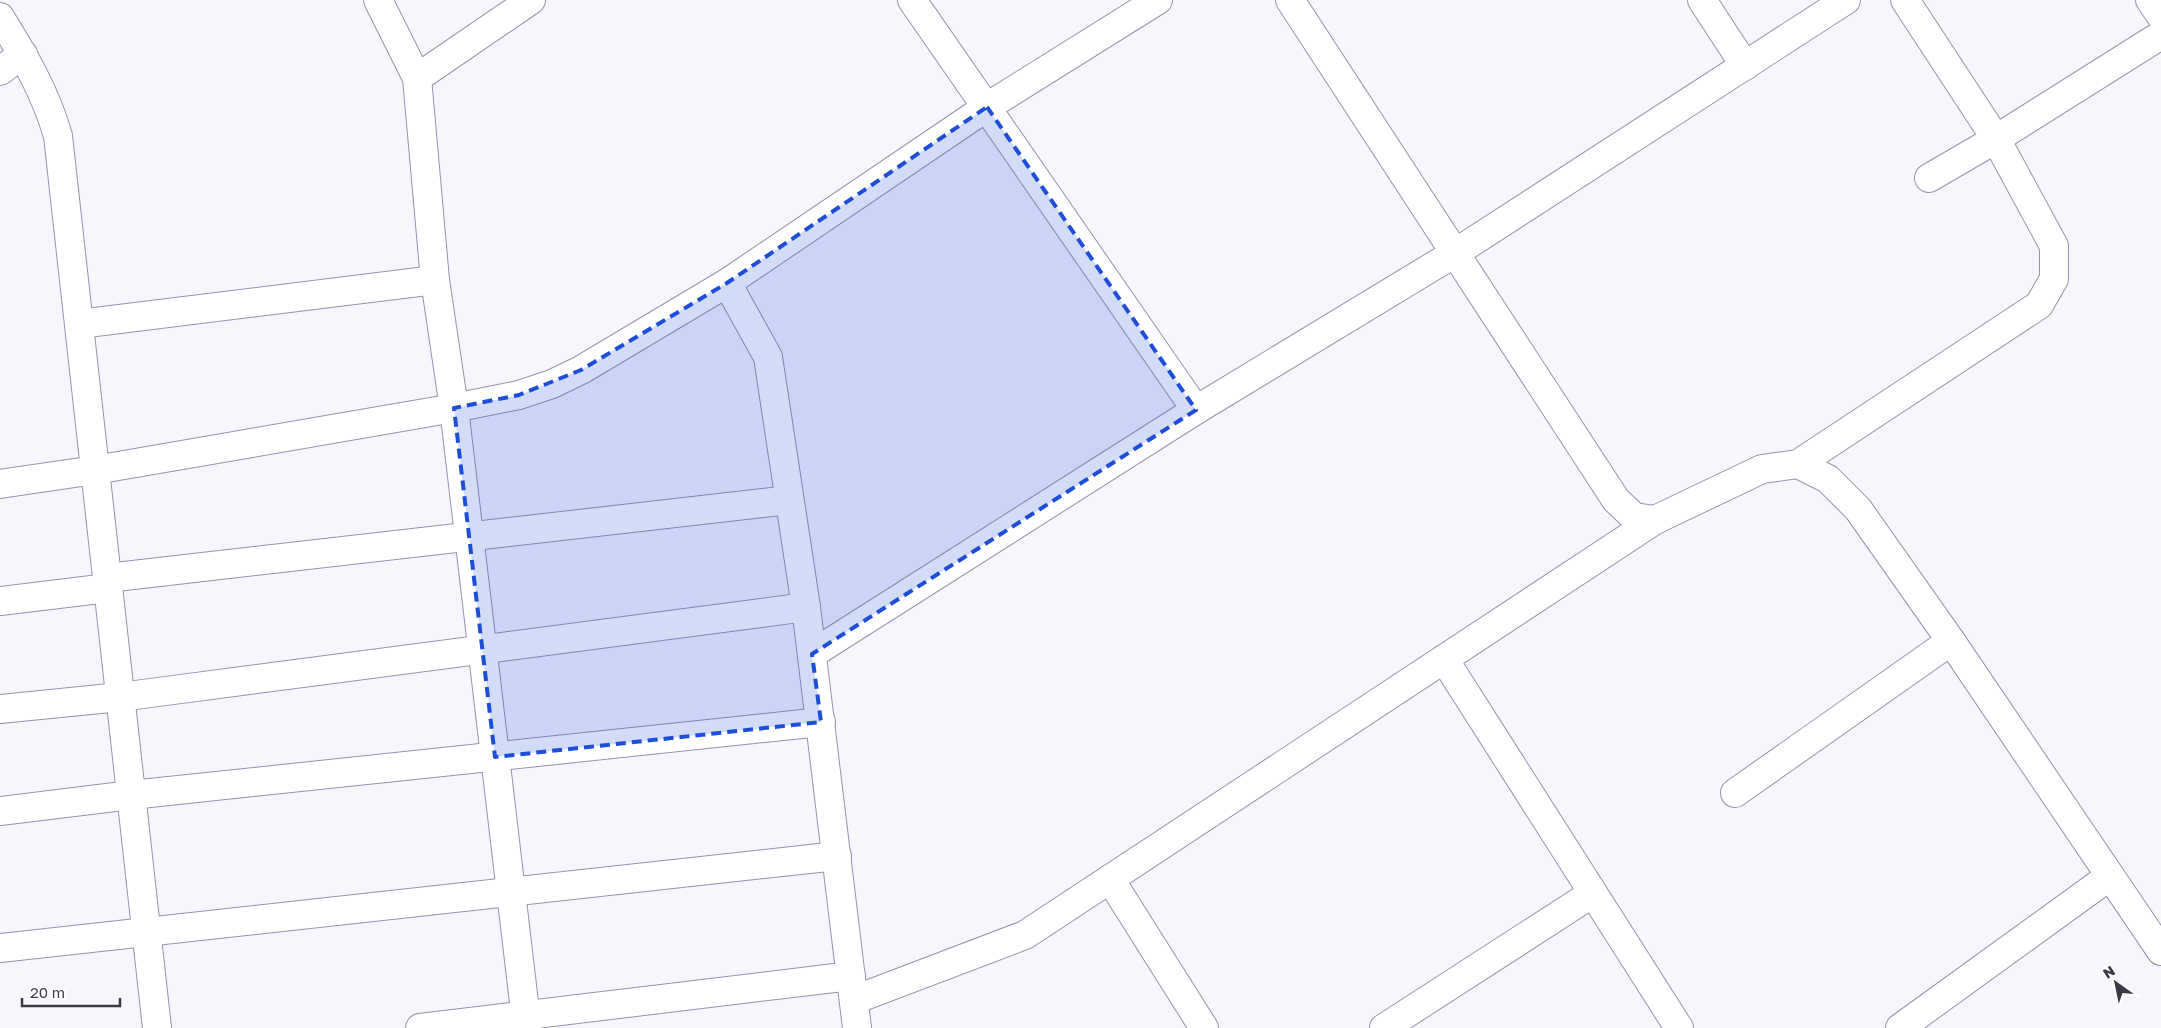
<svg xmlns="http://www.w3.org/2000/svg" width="2161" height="1028" viewBox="0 0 2161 1028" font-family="'Golos Text',sans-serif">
  <rect width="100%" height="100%" fill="#f7f6fc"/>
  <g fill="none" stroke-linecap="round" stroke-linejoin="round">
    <g stroke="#9493ad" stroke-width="30">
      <g id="street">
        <polyline points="378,0 417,78 435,280 454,408 527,1028"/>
        <polyline points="912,0 1196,410"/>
        <polyline points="1290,0 1616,500 1634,517 1655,520"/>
        <polyline points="1702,0 1745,66"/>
        <polyline points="2150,0 2161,16"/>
        <path d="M0 17C24 56 45 91 58 136L157 1028"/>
        <polyline points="0,71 23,54"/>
        <polyline points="417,78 531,0"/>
        <polyline points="1929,178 1996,139 2161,35"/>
        <polyline points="727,283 768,357 806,607 857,1028"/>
        <polyline points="79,324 435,280"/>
        <polyline points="1798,464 1828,479 1858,509 1951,641 2161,951"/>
        <polyline points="0,484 95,470 454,408 519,395 552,384 581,370 727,283 987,107 1158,0"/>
        <polyline points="107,578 789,500"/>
        <polyline points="0,601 108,588"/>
        <polyline points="812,654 1196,410 1455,253 1846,0"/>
        <polyline points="1444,659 1679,1028"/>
        <polyline points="0,709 120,697 806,607"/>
        <polyline points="1735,793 1951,641"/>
        <polyline points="0,811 131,795 821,722"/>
        <polyline points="1110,879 1204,1028"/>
        <polyline points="0,948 837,856"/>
        <polyline points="854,1000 1025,935 1655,520 1762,469 1798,464 2039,305 2054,279 2054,246 1996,139 1905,0"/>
        <polyline points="420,1028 851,976"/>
        <polyline points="1384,1028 1593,893"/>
        <polyline points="1900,1028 2110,876"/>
      </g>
    </g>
    <use href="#street" stroke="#fff" stroke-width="28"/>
  </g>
  <path fill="#1d4ed8" fill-opacity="0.2" stroke="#1d4ed8" stroke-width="4" stroke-dasharray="10 6" stroke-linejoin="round" d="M987 107 1196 410 812 654 821 722 495 757 454 408 519 395 581 370 727 283Z"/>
  <g transform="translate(2116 983) rotate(327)" stroke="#ffffff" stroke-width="4" paint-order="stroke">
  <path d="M0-4L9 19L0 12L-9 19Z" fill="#3a3944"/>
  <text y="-8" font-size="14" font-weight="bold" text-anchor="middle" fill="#3a3944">N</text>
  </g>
  <path d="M22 998v8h98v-8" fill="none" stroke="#3a3944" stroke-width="2.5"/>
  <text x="30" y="998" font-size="15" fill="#3a3944" stroke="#ffffff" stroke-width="4" paint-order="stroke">20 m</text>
</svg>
